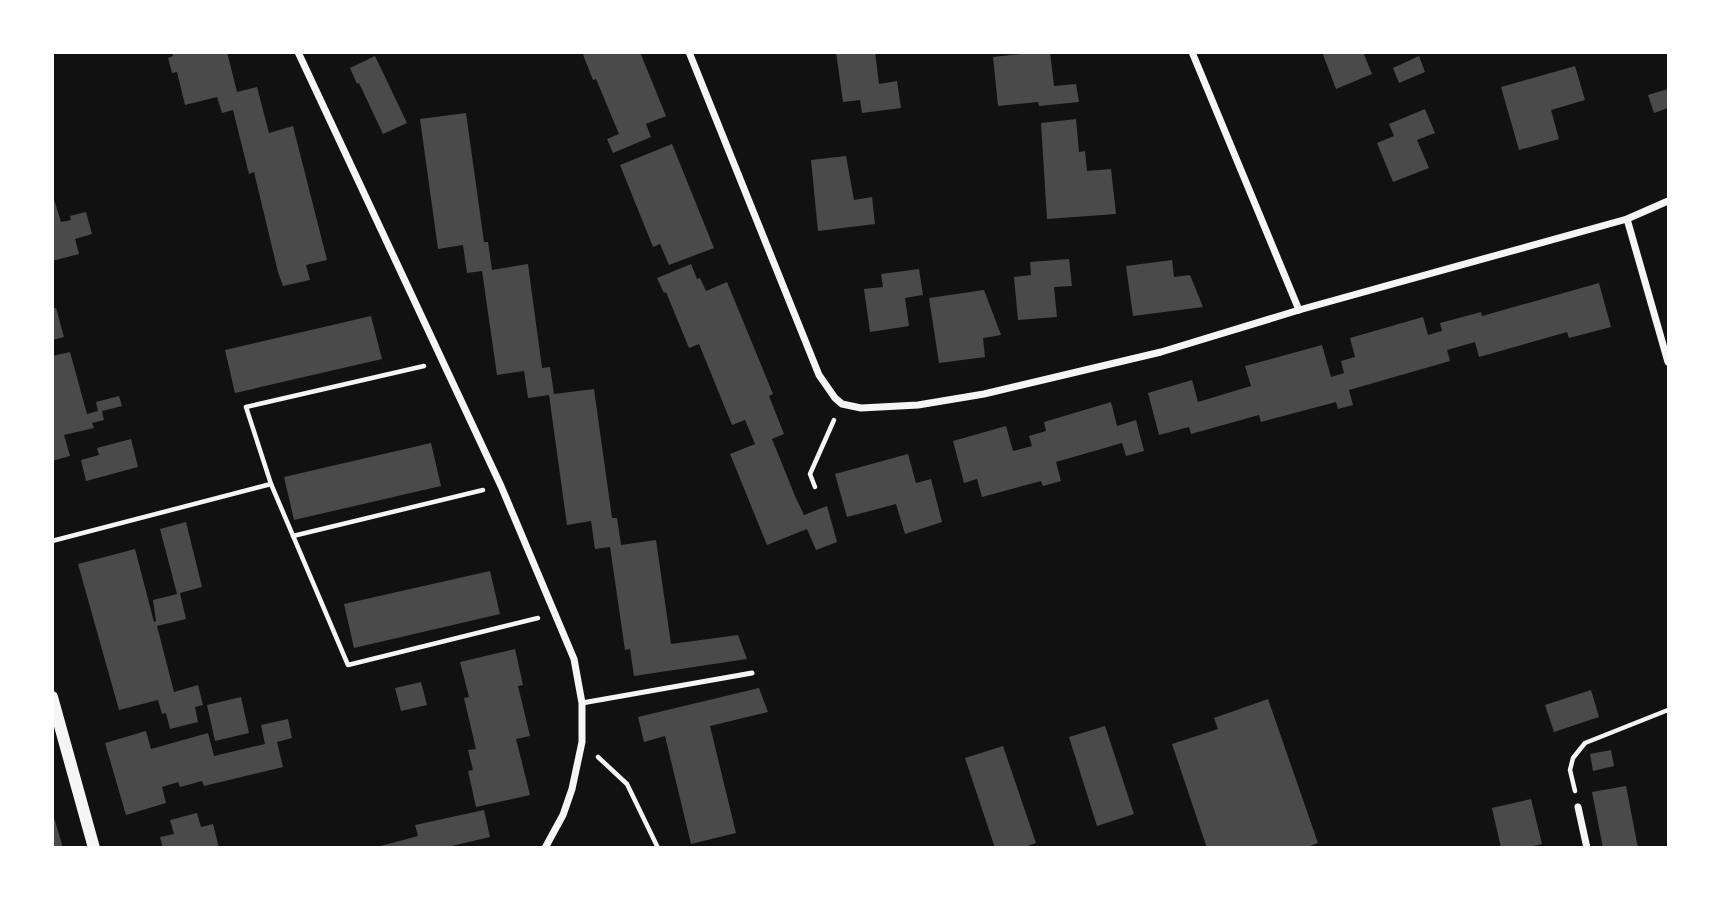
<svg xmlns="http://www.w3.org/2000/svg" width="1721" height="900" viewBox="0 0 1721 900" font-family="'Titillium Web',sans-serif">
  <rect width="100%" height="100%" fill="#111"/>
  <g fill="#4a4a4a">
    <polygon points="172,52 227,52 237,92 257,87 269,133 293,126 327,260 306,265 310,280 283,286 278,272 254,172 249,174 233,110 222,113 217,97 185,105 177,72 172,73 168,58 173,56"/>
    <polygon points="582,52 640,52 666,116 646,124 651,137 613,153 607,139 619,134 596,79 593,80"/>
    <polygon points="836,52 875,52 879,84 897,81 901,108 862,113 860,100 843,102"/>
    <polygon points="1038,52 1050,52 1054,86 1076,84 1079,102 1039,106 1038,102 998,106 993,57"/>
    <polygon points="1322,52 1363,52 1372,74 1336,89"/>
    <polygon points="375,56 407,123 383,134 359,83 357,84 350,68"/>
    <polygon points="1419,56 1425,72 1399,83 1393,68"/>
    <polygon points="1575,66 1585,100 1551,110 1559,139 1519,150 1501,87"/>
    <polygon points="1668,89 1668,108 1654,113 1648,95"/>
    <polygon points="1425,109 1435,133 1417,140 1429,168 1393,182 1377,143 1394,136 1389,124"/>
    <polygon points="466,113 484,242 488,242 492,270 528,264 542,368 550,367 554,394 594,389 612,518 617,518 621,545 656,540 671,644 738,635 747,659 634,676 630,649 625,650 610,547 595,549 591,521 567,525 549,395 528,398 524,371 497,375 482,271 467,273 463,245 438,249 420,119"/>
    <polygon points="1076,119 1079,152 1085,151 1087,171 1111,169 1116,214 1047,219 1041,123"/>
    <polygon points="672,144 714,248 669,265 660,244 653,247 620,165"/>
    <polygon points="846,156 854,200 872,197 875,224 818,231 811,160"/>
    <polygon points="52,193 61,222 71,220 70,216 86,212 92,234 75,239 79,254 52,261"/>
    <polygon points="1069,259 1072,286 1054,287 1057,317 1018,320 1014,277 1031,275 1030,262"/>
    <polygon points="1172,260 1174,277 1190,275 1203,307 1133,316 1126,266"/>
    <polygon points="691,264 697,279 700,278 706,291 727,282 773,394 769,396 784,434 772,439 795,496 804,515 827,506 837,542 816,550 807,529 767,545 730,454 755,444 745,420 732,425 699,344 689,348 666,292 664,293 657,278"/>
    <polygon points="919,269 923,295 905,298 909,326 870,332 864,289 883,287 881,274"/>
    <polygon points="1599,283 1611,327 1569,338 1567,332 1479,357 1475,342 1447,350 1450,361 1349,390 1353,405 1338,409 1336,402 1261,422 1259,415 1191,434 1189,427 1159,435 1148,393 1192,380 1198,402 1251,386 1245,366 1322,345 1331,377 1344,373 1341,361 1355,357 1350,338 1423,317 1428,335 1442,331 1440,323 1481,312 1482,316"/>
    <polygon points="984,290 1001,335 983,338 985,357 939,363 929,298"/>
    <polygon points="56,308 64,337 52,340 52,309"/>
    <polygon points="371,316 382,359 235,393 225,350"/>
    <polygon points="70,352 87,414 98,411 96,402 119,396 122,406 102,411 104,420 92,423 94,428 64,435 70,456 52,461 52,356"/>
    <polygon points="1111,402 1117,426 1136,420 1144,451 1126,456 1122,443 1056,462 1061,481 1043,486 1041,481 982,497 977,479 964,483 953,441 1006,426 1013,451 1032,446 1029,436 1046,431 1044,422"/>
    <polygon points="131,439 138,467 86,481 81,460 99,455 97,448"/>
    <polygon points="431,443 441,486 294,520 284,477"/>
    <polygon points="908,454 916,483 931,479 942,522 905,534 896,504 847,517 835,474"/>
    <polygon points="186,522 202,587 180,593 186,619 157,626 174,692 198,685 203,705 195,707 198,722 170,729 166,713 162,714 158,700 119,710 78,564 135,549 154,622 156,621 153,600 177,594 160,529"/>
    <polygon points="490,571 500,614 354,648 344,604"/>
    <polygon points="515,649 523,685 518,686 530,736 516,739 530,795 476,807 468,771 473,770 468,750 476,749 464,698 469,697 460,662"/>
    <polygon points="421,682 427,705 401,711 395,688"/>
    <polygon points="759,688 768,712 710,726 736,833 691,844 665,736 644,742 638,717"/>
    <polygon points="1591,690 1599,717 1554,732 1545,705"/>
    <polygon points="241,697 249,733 215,741 207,705"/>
    <polygon points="1268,699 1318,843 1305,848 1207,848 1172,744 1218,729 1214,718"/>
    <polygon points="288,719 292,738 277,742 283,767 204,786 202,781 180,787 178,782 162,787 166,803 126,815 105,743 146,731 151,749 208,733 214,756 265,744 261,725"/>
    <polygon points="1105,726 1134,814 1097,826 1069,737"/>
    <polygon points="1003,746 1036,843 1022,848 995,848 965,758"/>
    <polygon points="1611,750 1614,766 1593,771 1590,754"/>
    <polygon points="1626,786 1638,848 1603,848 1592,792"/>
    <polygon points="1531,799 1542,844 1525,848 1501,848 1492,808"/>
    <polygon points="484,810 490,837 443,848 373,848 418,836 415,825"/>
    <polygon points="197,813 201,827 213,824 219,848 163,848 160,837 174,834 170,820"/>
    <polygon points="52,814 53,814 63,848 52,848"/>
  </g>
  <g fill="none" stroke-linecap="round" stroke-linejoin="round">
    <g stroke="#f5f5f5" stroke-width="4.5">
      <polyline points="271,484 348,665 538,618"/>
      <polyline points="815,487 810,474 834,420"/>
      <polyline points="293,536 483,490"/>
      <polyline points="52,541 271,484 246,407 424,366"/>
      <polyline points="598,757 627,784 658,848"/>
      <polyline points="1575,791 1570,770 1573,758 1585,743 1668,710"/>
    </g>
    <polyline stroke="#f5f5f5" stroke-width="5" points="582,703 752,673"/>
    <g stroke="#f5f5f5" stroke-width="7">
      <polyline points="298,52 501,486 574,659 582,703 582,742 572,789 563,815 545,848"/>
      <polyline points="689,52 819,375 835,398 842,404 861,408 918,405 984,394 1161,352 1299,310 1627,219 1668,201"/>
      <polyline points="1192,52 1299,310"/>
      <polyline points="1627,219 1668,362"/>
      <polyline points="1578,807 1587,848"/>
    </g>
    <polyline stroke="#f5f5f5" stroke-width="12" points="52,697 94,848"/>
  </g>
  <rect width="1721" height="900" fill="none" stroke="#ffffff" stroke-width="108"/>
</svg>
